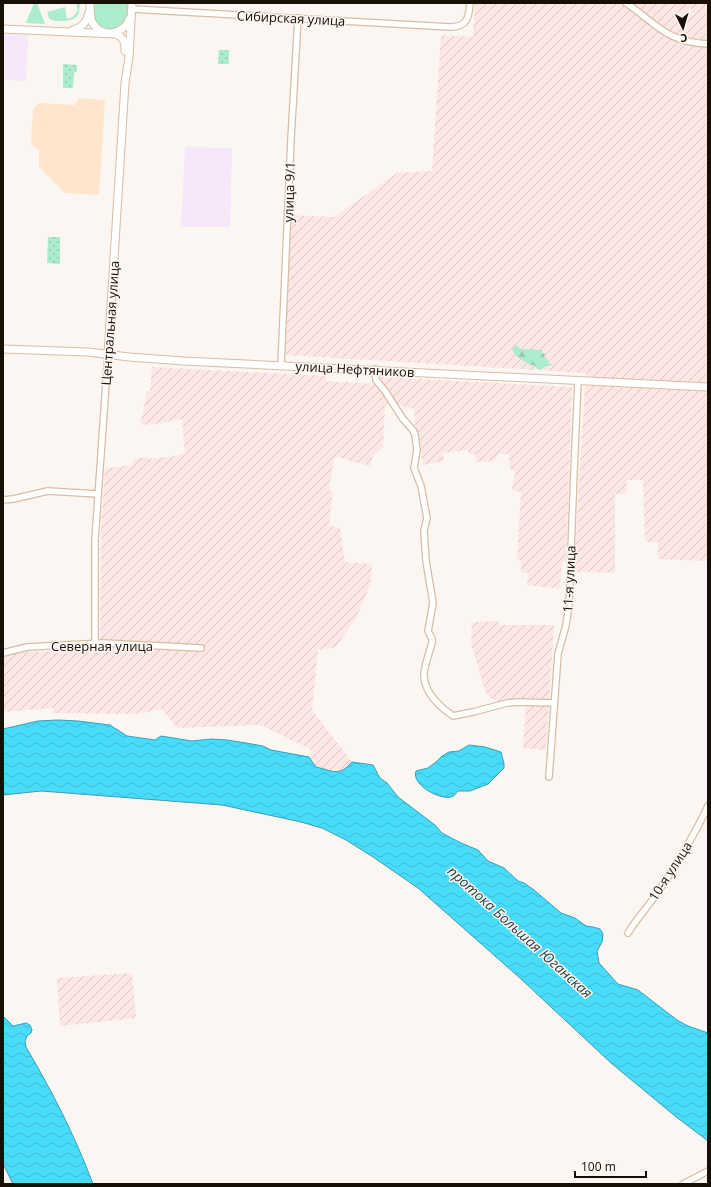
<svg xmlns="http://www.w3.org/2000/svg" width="711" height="1187" viewBox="0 0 711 1187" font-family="'Open Sans',sans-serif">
  <defs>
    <pattern id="industrial-furrows" width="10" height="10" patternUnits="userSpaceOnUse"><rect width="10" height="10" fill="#fde7e5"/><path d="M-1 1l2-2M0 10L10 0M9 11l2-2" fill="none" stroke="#d8c5c3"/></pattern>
    <pattern id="forest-firs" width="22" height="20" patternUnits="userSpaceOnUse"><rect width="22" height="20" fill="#abeccc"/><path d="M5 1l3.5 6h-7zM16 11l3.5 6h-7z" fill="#92c9ae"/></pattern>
    <pattern id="park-dots" width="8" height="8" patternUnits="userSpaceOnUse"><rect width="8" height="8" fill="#abeccc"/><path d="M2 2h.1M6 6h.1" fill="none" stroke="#92c9ae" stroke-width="1.8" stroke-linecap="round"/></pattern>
    <pattern id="water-waves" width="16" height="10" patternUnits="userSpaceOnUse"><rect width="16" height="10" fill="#48dcfb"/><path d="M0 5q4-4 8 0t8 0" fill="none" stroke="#3ebcd6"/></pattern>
  </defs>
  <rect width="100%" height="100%" fill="#fbf6f1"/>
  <polygon fill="#ffe5cb" points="79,98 105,100 99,195 65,193 39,167 39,150 31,144 33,110 39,103 75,105"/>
  <g fill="url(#industrial-furrows)">
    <polygon points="475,3 708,3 708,561 658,559 658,542 645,542 643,480 627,480 626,494 615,494 615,573 575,572 578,492 586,373 286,355 287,305 291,215 334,217 397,173 432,171 441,35 473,37"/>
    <polygon points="152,367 326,376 326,381 374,384 382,377 572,387 566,561 562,561 560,589 527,585 528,573 521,572 521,561 517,559 521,492 512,490 515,472 510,469 509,454 499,454 494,461 476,462 475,454 469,454 468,450 443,453 444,461 423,465 419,433 415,426 414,408 409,409 398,404 385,404 383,447 373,456 370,466 337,457 334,460 329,491 333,492 329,526 340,528 345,562 372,564 370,586 356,618 336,647 318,650 312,710 352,762 344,770 339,772 316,767 311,759 311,750 263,726 256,725 177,728 162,709 135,714 53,713 53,708 3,712 3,657 17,652 91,651 100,649 101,529 105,468 133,465 133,460 138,458 147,457 148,459 175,456 185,453 182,419 156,424 140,425 147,392 150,391"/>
    <polygon points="498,621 499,625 554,625 546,750 523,748 526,706 509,706 490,698 485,691 471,643 472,622"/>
    <polygon points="132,973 136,1018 60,1026 57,978"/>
  </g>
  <g fill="#f6e7fa">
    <polygon points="3,34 28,35 26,81 3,80"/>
    <polygon points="185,147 232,148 230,227 181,227"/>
  </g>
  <g fill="#abeccc">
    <polygon points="34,3 37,3 45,24 26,23"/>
    <path d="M93 3H128C128 9 128 16 125 22 123 26 119 27 115 29 98 34 92 17 93 3Z"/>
    <path d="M76 4H80C79 8 80 13 77 16 73 22 54 23 49 18 48 16 48 14 47 12L65 7 67 19 73 17 78 10Z"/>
  </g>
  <polygon fill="url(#forest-firs)" points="516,345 521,349 543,350 542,353 545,354 544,357 547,358 548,363 554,365 547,366 539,370 534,365 529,365 528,362 525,362 515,355 512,349"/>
  <g fill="url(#park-dots)">
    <polygon points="219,50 229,50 229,64 218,64"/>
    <polygon points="63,64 77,65 77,72 74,72 73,88 63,88"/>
    <polygon points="48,237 60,237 60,264 47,263"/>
  </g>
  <g fill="url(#water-waves)" stroke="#3a9eb2">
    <path d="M58 720 78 721 110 725 127 736 155 740 161 736 192 741 211 739 227 740 246 743 263 746 271 750 309 757 316 767C334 771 339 777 352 762L373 765 380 778 387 783 398 797 435 825 442 833 461 843 478 850 488 861 504 868 518 881 524 883 534 890 561 913 575 918 586 926 593 927 600 929 603 934 602 942 597 951 599 963 618 984 638 990 677 1020 688 1026 708 1033V1141L675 1116 611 1063 521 979 418 888 373 857 346 840 322 828 301 822 222 805 41 791 3 795V729L38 721Z"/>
    <path d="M469 745 485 747 501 752 504 764V768L488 784 470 791H458C456 793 455 796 451 797 440 800 411 785 416 771L428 768 436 762 442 756 449 752 459 751Z"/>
    <path d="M3 1016 13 1026 26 1023 30 1025 32 1030 31 1033 27 1036 25 1041 26 1047C52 1091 75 1136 93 1184H13L3 1164Z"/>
  </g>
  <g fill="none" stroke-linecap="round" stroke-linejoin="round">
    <g stroke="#d7bda4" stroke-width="8">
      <g id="minor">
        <path d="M626 3C657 24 666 42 708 44"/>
        <path d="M132 9 450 27C467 27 469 18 470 3"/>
        <polyline points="281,365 291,139 298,18"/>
        <path d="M375 369 376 380 385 391 403 419 413 430 415 435 417 450 414 468 421 486 427 518 424 531 426 561 433 603 428 631 432 639V643C430 650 423 670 424 676 425 694 440 707 453 716L473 712 507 703 518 702 554 703"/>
        <polyline points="3,500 13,499 48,491 98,494"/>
        <polyline points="95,643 95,540 108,354"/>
        <polyline points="3,653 27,647 103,643 201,648"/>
        <polyline points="549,777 558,654 566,625 569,605 574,471 578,381"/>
        <path d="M628 933C635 921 645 910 653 899 674 869 693 838 708 806"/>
        <polyline points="683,1184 708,1171"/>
      </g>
    </g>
    <g stroke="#d7bda4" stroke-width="9">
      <g id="tertiary">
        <path d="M90 3C90 9 90 16 92 22 101 39 124 35 130 18"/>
        <path d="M3 29 115 34C124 37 125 42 125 51"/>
        <path d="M73 30C83 27 87 22 89 12"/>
        <polyline points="3,349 88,352 129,357 183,361 708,387"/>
        <polyline points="108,354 125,83 129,57 132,3"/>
      </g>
    </g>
    <use href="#minor" stroke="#fff" stroke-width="5.5"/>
    <use href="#tertiary" stroke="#fff" stroke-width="7"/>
  </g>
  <g text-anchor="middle" stroke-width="3" stroke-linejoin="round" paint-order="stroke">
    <g font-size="13" fill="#180f07" stroke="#fbf6f1">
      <text transform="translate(291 18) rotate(3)" y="5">Сибирская улица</text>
      <text transform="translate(289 192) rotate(-88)" y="5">улица 9/1</text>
      <text transform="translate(110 323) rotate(-86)" y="5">Центральная улица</text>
      <text transform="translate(355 369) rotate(3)" y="5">улица Нефтяников</text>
      <text transform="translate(569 579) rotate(-87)" y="5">11-я улица</text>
      <text x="102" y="651">Северная улица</text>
      <text transform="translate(670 871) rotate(-57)" y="5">10-я улица</text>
    </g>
    <g font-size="14" font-style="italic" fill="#253d43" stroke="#fbf6f1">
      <text transform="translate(520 932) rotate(42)" y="5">протока Большая Юганская</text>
    </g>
  </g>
  <rect width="711" height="1187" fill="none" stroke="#180f07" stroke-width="8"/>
  <g transform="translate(683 28) rotate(175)" stroke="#fbf6f1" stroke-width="3" paint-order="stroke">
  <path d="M0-3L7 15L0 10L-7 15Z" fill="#180f07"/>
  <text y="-6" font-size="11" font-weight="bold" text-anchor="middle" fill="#180f07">С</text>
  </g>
  <path d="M575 1171v6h71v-6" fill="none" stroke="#180f07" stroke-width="2"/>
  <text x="581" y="1171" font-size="12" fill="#180f07" stroke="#fbf6f1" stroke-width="3" paint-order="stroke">100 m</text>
</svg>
